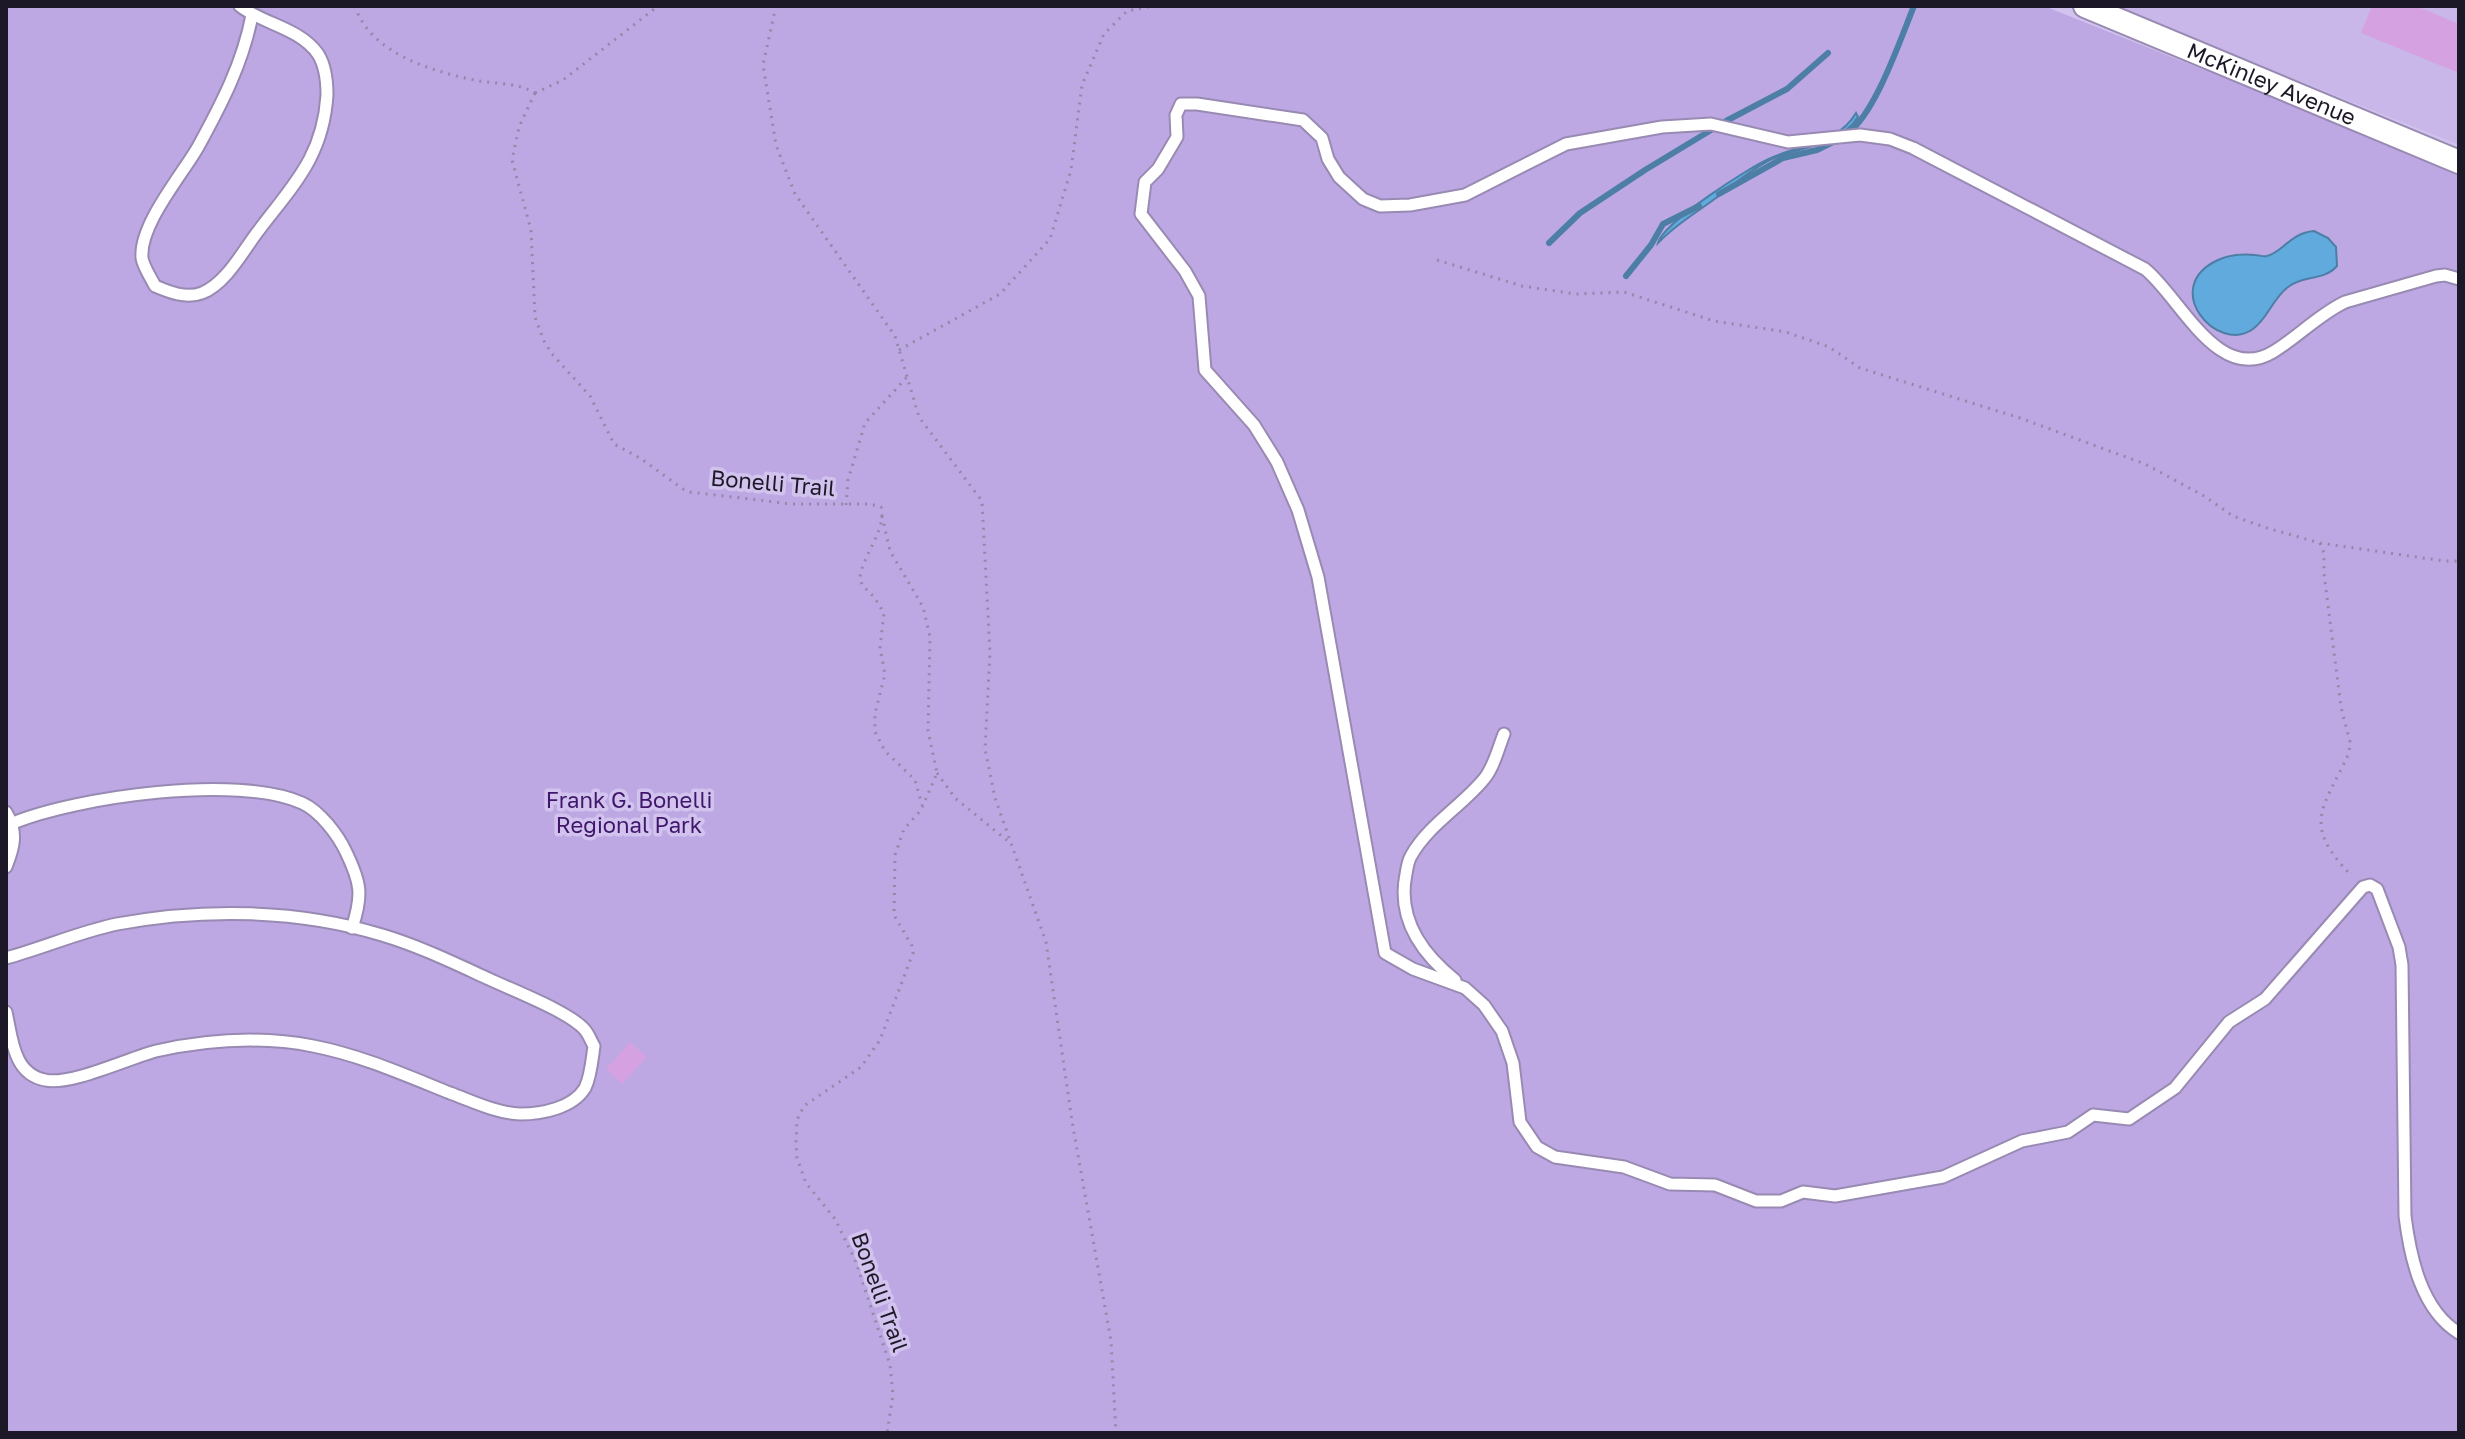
<svg xmlns="http://www.w3.org/2000/svg" width="2465" height="1439" viewBox="0 0 2465 1439" font-family="'Golos Text',sans-serif">
  <rect width="100%" height="100%" fill="#d2c3ee"/>
  <polygon fill="#c8b7e8" points="2113,6 2459,6 2459,145"/>
  <polygon fill="#bda8e3" points="6,6 2044,6 2459,172 2459,1433 6,1433"/>
  <g fill="#61aadd" stroke="#4d7ea6" stroke-width="2">
    <path d="M1856 113 1858 117C1839 146 1802 146 1772 159 1751 169 1735 184 1716 198 1696 213 1676 224 1658 243 1663 223 1749 167 1771 158 1801 144 1838 144 1856 113Z"/>
    <path d="M2314 231 2328 238 2336 247 2337 266C2324 281 2303 275 2288 287 2273 298 2268 318 2253 329 2217 355 2159 287 2218 260 2229 255 2243 254 2255 255 2259 255 2263 257 2267 256 2283 252 2290 233 2314 231Z"/>
  </g>
  <g fill="none" stroke-linecap="round" stroke-linejoin="round">
    <g stroke="#4d7ea6" stroke-width="6">
      <path d="M1848 133C1876 112 1900 40 1914 6"/>
      <polyline points="1719,194 1783,158 1817,150 1835,141"/>
      <polyline points="1549,243 1580,213 1645,170 1726,121 1787,89 1828,53"/>
      <polyline points="1626,276 1651,245 1663,224 1699,206"/>
    </g>
  </g>
  <g fill="#d6a1e0">
    <polygon points="2372,6 2416,6 2459,24 2459,73 2361,33"/>
    <polygon points="630,1042 647,1057 622,1084 606,1069"/>
  </g>
  <g fill="none" stroke-linecap="round" stroke-linejoin="round">
    <g stroke="#988ab2" stroke-width="15">
      <g id="lane">
        <path d="M240 6C263 24 300 28 318 54 325 65 327 82 327 95 323 158 292 186 256 234 242 253 225 284 202 293 186 299 169 292 155 286 151 278 143 266 142 258 139 225 182 175 198 147 221 105 243 63 252 15"/>
        <path d="M2459 279 2445 275 2436 276 2345 302C2318 315 2298 337 2273 352 2218 385 2180 297 2145 269L1913 148 1890 139 1860 135 1788 142 1711 124 1662 127 1566 144 1465 195 1410 205 1380 206 1363 199 1339 177 1328 159 1322 138 1303 120 1197 104H1181L1176 115 1177 137 1158 169 1145 182 1141 214 1185 271 1199 296 1205 370 1254 425 1277 462 1298 510 1318 577 1385 953 1413 969 1465 988 1484 1005 1502 1031 1513 1063 1520 1122 1537 1147 1555 1157 1624 1167 1670 1184 1715 1185 1756 1201H1781L1803 1192 1835 1196 1943 1177 2022 1141 2068 1132 2093 1115 2129 1119 2175 1088 2229 1022 2265 999 2363 887 2370 885 2377 889 2399 947 2402 965 2405 1216C2410 1256 2421 1310 2459 1333"/>
        <path d="M6 812C18 832 14 847 6 867"/>
        <path d="M13 823C76 797 238 774 302 803 320 811 338 835 346 852 361 883 363 895 352 928"/>
        <path d="M6 958C43 948 79 932 117 924 203 908 298 909 382 935 419 946 454 963 489 979 512 990 570 1012 585 1030 589 1035 591 1041 594 1046 592 1059 591 1076 585 1088 573 1108 542 1114 520 1114 496 1113 472 1101 450 1093 405 1075 360 1055 313 1046 262 1036 206 1040 156 1051 129 1058 70 1086 45 1080 13 1074 12 1038 6 1012"/>
        <path d="M1455 980C1421 953 1397 918 1406 874 1407 868 1408 861 1411 856 1428 825 1462 806 1484 779 1494 767 1498 749 1504 734"/>
      </g>
    </g>
    <g stroke="#988ab2" stroke-width="26">
      <g id="street">
        <path id="s1" d="M2085 6 2459 162"/>
      </g>
    </g>
    <g stroke="#9388a9" stroke-width="3" stroke-dasharray="2 6" stroke-linecap="butt">
      <path d="M355 6C370 54 434 72 479 81 498 84 519 83 535 93"/>
      <polyline points="776,6 763,65 776,145 795,194 895,336 919,417 982,501 990,652 985,749 995,798 1046,942 1072,1121 1111,1341 1116,1433"/>
      <path d="M535 93 519 127 512 160 531 230 535 317 544 341 552 354 590 396 614 444 640 458 683 489 690 492 792 504H870L881 507C887 529 863 555 860 577L862 585 874 597 884 613 880 648 885 674 875 713V732L885 751 915 780 922 805"/>
      <polyline points="535,93 563,80 658,6"/>
      <polyline points="1437,260 1522,286 1576,294 1624,292 1714,321 1786,332 1829,347 1860,368 2020,418 2145,464 2204,496 2233,516 2267,528 2320,543 2444,561 2459,561"/>
      <polyline points="899,350 1000,294 1050,239 1071,170 1082,85 1104,34 1127,11 1153,6"/>
      <polyline points="846,505 848,480 865,423 907,377"/>
      <polyline points="882,516 890,551 923,607 930,637 928,731 937,773 921,810 904,829 895,855 894,915 912,946 913,953 880,1040 861,1067 804,1106 797,1120 796,1144 797,1158 806,1183 835,1219 856,1262 890,1365 893,1395 887,1433"/>
      <path d="M2320 543 2324 553V574L2341 707 2350 742 2349 753C2323 809 2301 824 2351 875"/>
      <polyline points="937,773 955,798 1009,842"/>
    </g>
    <use href="#lane" stroke="#fff" stroke-width="11"/>
    <use href="#street" stroke="#fff" stroke-width="22"/>
  </g>
  <g text-anchor="middle" stroke-width="7" stroke-linejoin="round" paint-order="stroke">
    <g font-size="22" fill="#1d1827" stroke="#d2c3ee">
      <text dy="8" stroke="none"><textPath href="#s1" startOffset="202">McKinley Avenue</textPath></text>
      <text transform="translate(773 483) rotate(5)" y="8">Bonelli Trail</text>
      <text transform="translate(880 1292) rotate(70)" y="8">Bonelli Trail</text>
    </g>
    <g font-size="22" fill="#3f1669" stroke="#d2c3ee">
      <text x="629" y="808">Frank G. Bonelli<tspan x="629" dy="25">Regional Park</tspan></text>
    </g>
  </g>
  <rect width="2465" height="1439" fill="none" stroke="#1d1827" stroke-width="16"/>
</svg>
